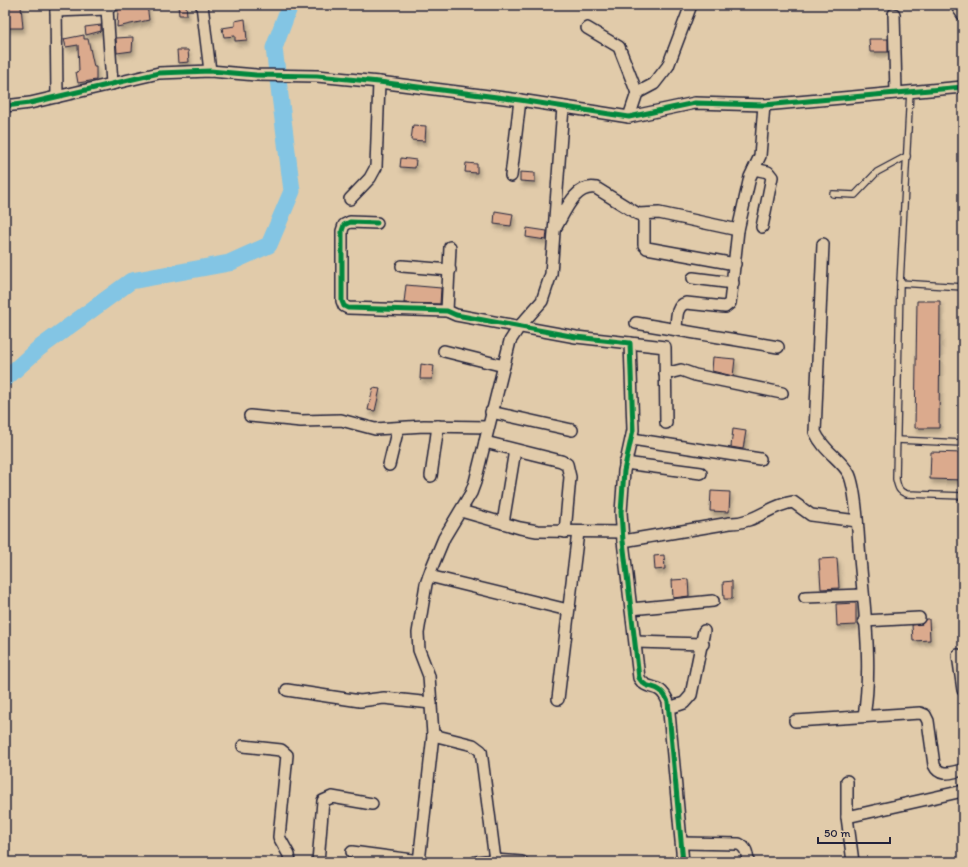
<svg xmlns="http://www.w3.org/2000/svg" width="968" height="867" viewBox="0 0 968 867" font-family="Itim,sans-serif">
  <defs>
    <filter id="shadow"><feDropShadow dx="2" dy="4" stdDeviation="2" flood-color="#0004"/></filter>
  </defs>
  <rect width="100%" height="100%" fill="#e1cbaa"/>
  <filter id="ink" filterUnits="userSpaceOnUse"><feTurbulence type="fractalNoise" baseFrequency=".025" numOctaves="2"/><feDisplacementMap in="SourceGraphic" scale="8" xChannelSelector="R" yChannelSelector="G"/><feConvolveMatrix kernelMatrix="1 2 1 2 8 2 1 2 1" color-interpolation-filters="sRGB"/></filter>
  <g filter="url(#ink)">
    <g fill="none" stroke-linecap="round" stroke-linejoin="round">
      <polyline stroke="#83c5e4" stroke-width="17" points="5,379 38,349 131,281 229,263 269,245 292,191 274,48 290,5"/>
    </g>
    <g fill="#dbaa8d" stroke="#22223b" filter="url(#shadow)">
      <polygon points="147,5 149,20 117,27 118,10 120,7"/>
      <polygon points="178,5 186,5 187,15 179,15"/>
      <polygon points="21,6 23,28 5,28 5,7"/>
      <polygon points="245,19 247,40 235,41 235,36 224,37 222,28 235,26 235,21"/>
      <polygon points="101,25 101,31 86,35 85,27"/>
      <polygon points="84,35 84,39 88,39 94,67 96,67 96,80 78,83 76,72 79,71 78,45 66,47 64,39"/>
      <polygon points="133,37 132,51 117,53 116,38"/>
      <polygon points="869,39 888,39 888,52 870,52"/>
      <polygon points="177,50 188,50 189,62 178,63"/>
      <polygon points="413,125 426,126 425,141 411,140"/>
      <polygon points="401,158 416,160 415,168 400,167"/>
      <polygon points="466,163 477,164 477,173 465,172"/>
      <polygon points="520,172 535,173 535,182 520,181"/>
      <polygon points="495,211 513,214 511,226 494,224"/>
      <polygon points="527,228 547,231 546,240 526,237"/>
      <polygon points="406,285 441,288 440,304 404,303"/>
      <polygon points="917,301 940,301 939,428 915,428"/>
      <polygon points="713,357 735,359 733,376 712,371"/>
      <polygon points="421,364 434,366 432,379 420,379"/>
      <polygon points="373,388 380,389 375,411 368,410"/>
      <polygon points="733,429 746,431 743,449 731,447"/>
      <polygon points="931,452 963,453 963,480 930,479"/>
      <polygon points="711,491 730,492 729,512 710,511"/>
      <polygon points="664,555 665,569 655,570 654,556"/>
      <polygon points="837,558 839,588 821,589 819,559"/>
      <polygon points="688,579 689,596 673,598 672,580"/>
      <polygon points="732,581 732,599 724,599 723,582"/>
      <polygon points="856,603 856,625 837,626 836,604"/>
      <polygon points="926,619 929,619 930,640 913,641 912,625 922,624"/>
    </g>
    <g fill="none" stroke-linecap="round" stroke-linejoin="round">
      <g stroke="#22223b" stroke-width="8">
        <g id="service">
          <polyline points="833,194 855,195 877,172 907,156"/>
          <polyline points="900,283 910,91"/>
          <path d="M963 287 900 283 896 479C898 488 899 492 907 494L963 496"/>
          <polyline points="897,440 963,443"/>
        </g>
      </g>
      <g stroke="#22223b" stroke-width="14">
        <g id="minor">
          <polyline points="56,5 57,97"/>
          <polyline points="202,5 210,71"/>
          <polyline points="956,5 963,15"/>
          <polyline points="107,9 112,84"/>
          <polyline points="56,11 107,9 113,5"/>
          <polyline points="894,14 896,92"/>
          <polyline points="587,28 619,47 637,93"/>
          <polyline points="5,106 30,103 159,73 210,71 256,75 317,76 379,82 520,100 629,117 695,103 764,105 963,87"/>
          <polyline points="629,117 637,93 654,84 668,66 691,5"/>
          <polyline points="754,169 768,172 772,177 762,227"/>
          <polyline points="511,176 520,100"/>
          <polyline points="350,199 370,178 376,167 379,82"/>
          <polyline points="644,215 644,245 647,248 735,264"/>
          <path d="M377 223 350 222 344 225 342 231V301L344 306 348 308 447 311 456 315 576 337 630 343 633 430 624 471 621 512 623 541 639 678C648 693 659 680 668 702L683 862"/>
          <path d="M556 227C565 212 575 184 596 188L638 214 659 213 738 230"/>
          <path d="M823 244 815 432C824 452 841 459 849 474 856 488 858 530 859 546 863 600 873 663 864 716"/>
          <polyline points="402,266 450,270"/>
          <polyline points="693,278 733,283"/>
          <polyline points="447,311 450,247"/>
          <polyline points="636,323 778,347"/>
          <path d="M676 329C677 320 675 306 686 303L725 307 730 303 738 230 750 177 760 156 764 105"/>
          <polyline points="630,343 665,347 666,423"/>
          <polyline points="444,351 504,366"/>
          <polyline points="665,374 681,370 695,375 782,393"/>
          <polyline points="491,412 572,430"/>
          <polyline points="250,416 301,421 341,420 375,429 424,426 488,427"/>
          <polyline points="632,439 760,459"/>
          <polyline points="485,442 561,461 567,464 570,477 565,532"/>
          <polyline points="625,463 701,473"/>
          <polyline points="389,465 398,428"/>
          <polyline points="431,476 438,426"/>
          <polyline points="461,511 520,528 537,531 622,532"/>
          <polyline points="503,523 515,450"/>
          <path d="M623 541 730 523C754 524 770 505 793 502L811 515 857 521"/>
          <polyline points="429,576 568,610"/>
          <polyline points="805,597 863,595"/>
          <polyline points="631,609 713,601"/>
          <polyline points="864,621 919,618"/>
          <polyline points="636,642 703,644"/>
          <polyline points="958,655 963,690"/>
          <polyline points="287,690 360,701 384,698 431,703"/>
          <polyline points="558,699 578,532"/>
          <polyline points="669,708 684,703 691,695 704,631"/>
          <path d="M795 721 920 713 925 715 928 721 934 765C940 778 952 772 963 770"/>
          <polyline points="433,735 473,745 481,751 495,860"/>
          <polyline points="243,746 281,750 287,755 279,837 289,855 290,862"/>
          <polyline points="847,781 847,817 853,862"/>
          <polyline points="847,817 963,791"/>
          <path d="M682 843 739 844C747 848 747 854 748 862"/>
          <polyline points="352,852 420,861"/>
          <polyline points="318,862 323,801 332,797 372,804"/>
          <polyline points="419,862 433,735 429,676 419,650 418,633 426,584 432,567 444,538 471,493 475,482 510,341 519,327 542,301 551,274 563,107"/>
          <polyline points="476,862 495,860 522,862"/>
        </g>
      </g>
      <use href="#service" stroke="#e1cbaa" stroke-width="5.5"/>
      <use href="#minor" stroke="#e1cbaa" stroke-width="11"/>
      <g stroke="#e1cbaa" stroke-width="8">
        <g id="cycleway">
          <polyline points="5,106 30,103 159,73 210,71 256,75 317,76 379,82 520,100 629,117 695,103 764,105 963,87"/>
          <path d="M377 223 350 222 344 225 342 231V301L344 306 348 308 447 311 456 315 576 337 630 343 633 430 624 471 621 512 623 541 639 678C648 693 659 680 668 702L683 862"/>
        </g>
      </g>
      <use href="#cycleway" stroke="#00873e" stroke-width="5"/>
    </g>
  </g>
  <rect width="968" height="867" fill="none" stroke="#e1cbaa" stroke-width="20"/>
  <rect x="10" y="10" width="948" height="847" fill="none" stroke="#22223b" stroke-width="1.5" filter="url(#ink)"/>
  <path d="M818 837v6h72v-6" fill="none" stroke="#22223b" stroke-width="2"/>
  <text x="824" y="837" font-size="12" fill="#22223b" stroke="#e1cbaa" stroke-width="3" paint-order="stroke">50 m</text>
</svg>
